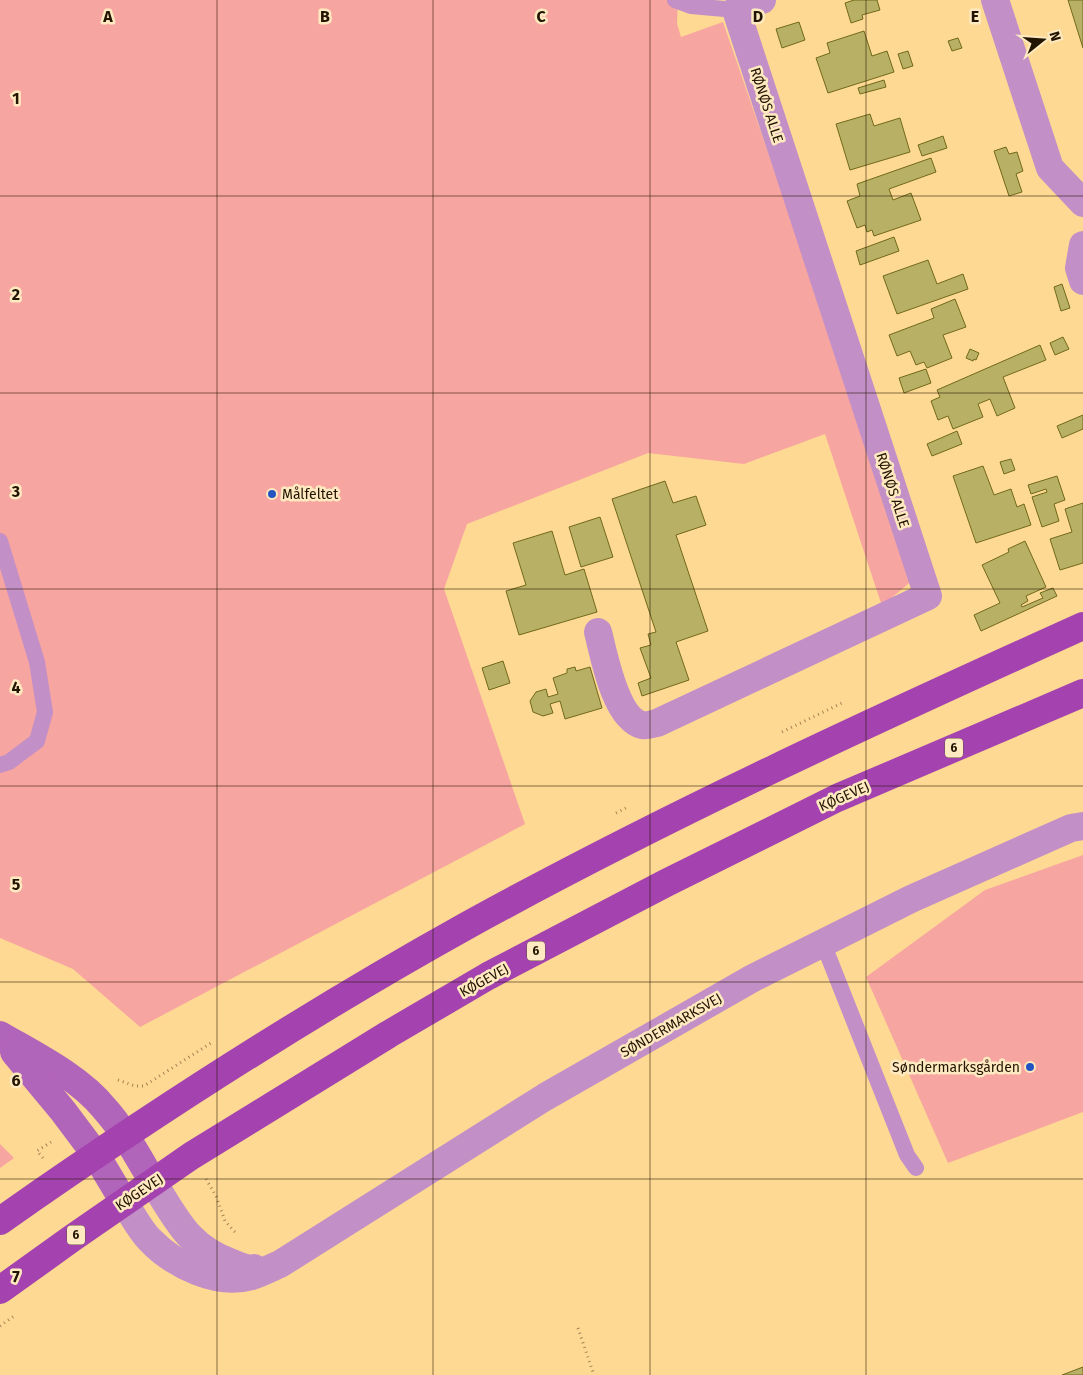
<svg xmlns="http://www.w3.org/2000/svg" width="1083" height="1375" viewBox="0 0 1083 1375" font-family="'Fira Sans',sans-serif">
  <rect width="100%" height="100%" fill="#fed993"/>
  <g fill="#f7a5a0">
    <polygon points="0,0 678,0 677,24 681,37 723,22 915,578 882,606 825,434 744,464 648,453 467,524 444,589 525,824 140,1027 73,969 0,938"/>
    <polygon points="1083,855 1083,1112 948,1163 866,977 985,890"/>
    <polygon points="0,1144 14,1158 0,1168"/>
  </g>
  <g fill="#b8b065" stroke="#71691a">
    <polygon points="854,0 877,0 880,10 862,15 863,19 851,23 845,3"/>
    <polygon points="1068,0 1083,0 1083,48"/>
    <polygon points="799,22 805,40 782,48 776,29"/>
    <polygon points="864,31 872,56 887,51 894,72 828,93 816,58 830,53 827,43"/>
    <polygon points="958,38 962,48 952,51 948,41"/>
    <polygon points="908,51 913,66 903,69 898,54"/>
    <polygon points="884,80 886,87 860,94 858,88"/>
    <polygon points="870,114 874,126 900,118 910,152 850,170 836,124"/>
    <polygon points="943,136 947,148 922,156 918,145"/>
    <polygon points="1006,147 1009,154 1017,152 1023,171 1016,174 1022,192 1009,196 994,151"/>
    <polygon points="931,158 936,172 889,189 893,200 911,193 921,220 874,236 872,230 867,232 865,225 857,228 847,201 860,196 857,184"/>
    <polygon points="894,237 899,251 860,265 856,251"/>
    <polygon points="928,260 937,284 963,274 968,289 897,314 883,276"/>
    <polygon points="1062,284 1070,308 1061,311 1054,287"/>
    <polygon points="955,299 966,327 943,335 952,358 927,368 924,362 916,365 910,351 897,356 889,335 934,318 931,309"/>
    <polygon points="1063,337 1069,349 1055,355 1050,343"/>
    <polygon points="1040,345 1046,360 1003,377 1015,408 997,416 990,399 978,404 983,417 953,429 948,416 938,420 931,401 940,397 937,390"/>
    <polygon points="970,349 979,353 976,360 974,359 973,361 966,358"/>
    <polygon points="926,369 931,383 904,393 899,378"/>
    <polygon points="1083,415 1083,429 1062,438 1057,426"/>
    <polygon points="957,431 962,444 932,456 927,444"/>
    <polygon points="1011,459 1015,470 1004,474 1000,462"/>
    <polygon points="983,466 994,495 1011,489 1017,507 1024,504 1031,525 976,543 953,476"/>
    <polygon points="1057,476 1065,500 1054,504 1059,521 1042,527 1032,497 1047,492 1046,489 1031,494 1028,485"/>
    <polygon points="665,481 673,503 696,496 706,525 676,535 708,631 676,642 689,680 642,696 638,683 651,678 640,648 651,645 648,634 656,632 612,499"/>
    <polygon points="1083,503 1083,563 1060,570 1050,539 1072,532 1065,509"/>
    <polygon points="600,517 613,557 581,567 569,527"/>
    <polygon points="552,531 565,575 584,569 597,612 519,635 506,591 526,585 513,543"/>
    <polygon points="1025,541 1046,587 1026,596 1028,601 1021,605 1022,607 1043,598 1040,593 1053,588 1057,596 981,631 974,615 1000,603 982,565 1009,552 1008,549"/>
    <polygon points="503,661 510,683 489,690 482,668"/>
    <polygon points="575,667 576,671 590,667 602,708 565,719 560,701 550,704 553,713 543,716 533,712 530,701 536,692 546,689 548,697 558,694 553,678 567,673 567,669"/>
    <polygon points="1083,1367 1083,1375 1062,1375"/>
  </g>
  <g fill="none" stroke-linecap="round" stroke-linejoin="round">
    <g stroke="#a08555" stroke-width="3" stroke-dasharray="1 4" stroke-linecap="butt">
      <polyline points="782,732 844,702"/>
      <polyline points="616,813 628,807"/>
      <polyline points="118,1080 135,1086 144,1086 211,1043"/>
      <polyline points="43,1158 37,1151 51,1142"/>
      <polyline points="206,1179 216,1196 225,1221 235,1232"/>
      <polyline points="0,1326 14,1316"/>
      <polyline points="578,1328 594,1375"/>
    </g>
    <g stroke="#c28fc7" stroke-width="16">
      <polyline points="675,0 691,6 736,10"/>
      <polyline points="0,541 37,662 45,712 37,741 9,762 0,765"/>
      <polyline points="823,943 907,1155 916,1168"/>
    </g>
    <g stroke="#c28fc7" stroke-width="28">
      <polyline points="995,0 1050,168 1083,203"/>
      <polyline points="1083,245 1079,268 1083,281"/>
      <path d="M598 632C604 655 615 718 642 725 646 726 653 724 657 723L928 596 736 10 762 0"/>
      <path d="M153 1182C177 1220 188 1247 232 1263 240 1266 246 1270 254 1268"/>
      <path d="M124 1202C132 1214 140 1230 150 1240 174 1265 217 1286 252 1276 261 1273 271 1268 280 1264L545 1097 753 978 911 899 1071 828 1083 826"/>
    </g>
    <g stroke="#b165ba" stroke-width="28">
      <path d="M0 1035C34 1055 79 1077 104 1108 124 1130 138 1157 153 1182"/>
      <polyline points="14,1052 63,1111 96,1155 124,1202"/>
    </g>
    <g stroke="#a443af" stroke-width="28">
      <path d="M0 1221C151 1115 306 1015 468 925 668 815 875 720 1083 626"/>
      <polyline points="0,1290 71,1239 191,1156 389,1034 488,976 666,883 837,798 1083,693"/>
    </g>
  </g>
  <path fill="none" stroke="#211400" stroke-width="1" stroke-opacity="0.55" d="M217 0V1375M433 0V1375M650 0V1375M866 0V1375M0 196H1083M0 393H1083M0 589H1083M0 786H1083M0 982H1083M0 1179H1083"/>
  <g fill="#2454c2" stroke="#ffe9c0" stroke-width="2">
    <circle cx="272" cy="494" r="5"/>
    <circle cx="1030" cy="1067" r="5"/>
  </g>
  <g text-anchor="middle" stroke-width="5" stroke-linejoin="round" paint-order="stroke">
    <g fill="#ffe9c0" stroke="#64543a" stroke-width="1">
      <rect x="945" y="738.5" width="18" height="19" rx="4"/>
      <rect x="527" y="941.5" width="18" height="19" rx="4"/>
      <rect x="67" y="1225.5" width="18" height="19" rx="4"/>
    </g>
    <g font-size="12" font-weight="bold" fill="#211400">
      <text x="954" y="752">6</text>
      <text x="536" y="955">6</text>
      <text x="76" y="1239">6</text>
    </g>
    <g font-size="14" fill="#211400" stroke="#ffe9c0">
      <text transform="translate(767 105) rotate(72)" y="5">RØNØS ALLE</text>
      <text transform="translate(893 490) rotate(72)" y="5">RØNØS ALLE</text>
      <text transform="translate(844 796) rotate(-24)" y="5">KØGEVEJ</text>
      <text transform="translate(484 980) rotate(-29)" y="5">KØGEVEJ</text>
      <text transform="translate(671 1025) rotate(-30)" y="5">SØNDERMARKSVEJ</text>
      <text transform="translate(139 1192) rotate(-34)" y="5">KØGEVEJ</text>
    </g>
    <g font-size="14" fill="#211400" stroke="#ffe9c0" text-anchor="start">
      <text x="282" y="499">Målfeltet</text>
      <text x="1020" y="1072" text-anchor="end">Søndermarksgården</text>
    </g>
  </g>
  <g font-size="16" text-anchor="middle" font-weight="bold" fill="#211400" stroke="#ffe9c0" stroke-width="5" stroke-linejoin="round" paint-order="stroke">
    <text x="108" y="22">A</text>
    <text x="325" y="22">B</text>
    <text x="541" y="22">C</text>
    <text x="758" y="22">D</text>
    <text x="975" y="22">E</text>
    <text x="16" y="104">1</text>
    <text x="16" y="300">2</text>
    <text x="16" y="497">3</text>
    <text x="16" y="693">4</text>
    <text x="16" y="890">5</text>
    <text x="16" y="1086">6</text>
    <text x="16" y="1282">7</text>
  </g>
  <g transform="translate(1043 40) rotate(73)" stroke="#ffe9c0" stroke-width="4" paint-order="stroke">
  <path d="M0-4L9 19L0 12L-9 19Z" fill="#211400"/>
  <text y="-8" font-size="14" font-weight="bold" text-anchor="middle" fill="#211400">N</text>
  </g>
</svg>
